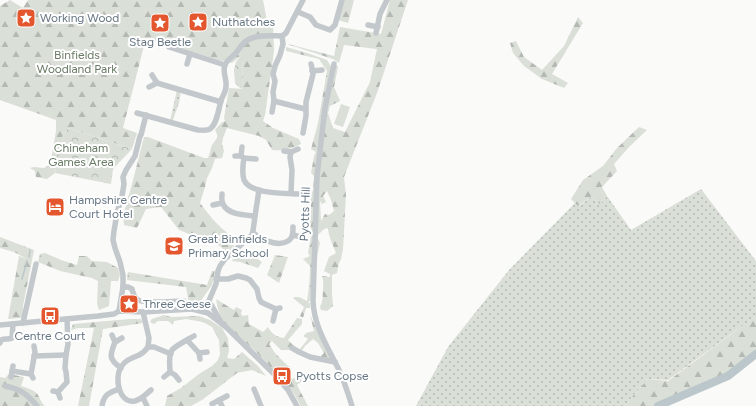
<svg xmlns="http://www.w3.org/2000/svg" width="756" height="406" viewBox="0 0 756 406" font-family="Figtree,sans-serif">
  <defs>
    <pattern id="grass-dots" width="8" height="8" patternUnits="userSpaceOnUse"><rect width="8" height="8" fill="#dadfd7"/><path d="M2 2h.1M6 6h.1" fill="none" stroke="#b4b9b4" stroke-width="1.8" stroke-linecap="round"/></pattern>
    <pattern id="forest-firs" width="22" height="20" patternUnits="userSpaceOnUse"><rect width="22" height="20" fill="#dadfd7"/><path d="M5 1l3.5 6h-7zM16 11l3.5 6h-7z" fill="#b4b9b4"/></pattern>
    <pattern id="park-crowns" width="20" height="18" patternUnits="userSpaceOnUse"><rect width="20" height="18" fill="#dadfd7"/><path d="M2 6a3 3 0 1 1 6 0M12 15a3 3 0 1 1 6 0" fill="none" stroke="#b4b9b4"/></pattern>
  </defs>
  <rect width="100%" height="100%" fill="#fafaf8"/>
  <g fill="url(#grass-dots)">
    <polygon points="177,90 181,91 179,103 172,122 170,121"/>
    <polygon points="701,189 756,261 756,318 752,319 668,380 648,379 624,406 416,406 448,347 509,270 575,203 579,206 591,197 600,204 607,196 631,230"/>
  </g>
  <g fill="url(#forest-firs)" fill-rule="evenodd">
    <path d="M10 0 23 8 28 0H263L267 21 273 23 274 51 265 115 263 121 273 128 299 139 301 144C291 149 284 151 272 150L266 140 259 136 227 128 223 138 222 144 224 151 222 158 215 159 212 168 207 178 205 187 200 203C211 218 222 231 238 240L228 254 220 246 179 230 161 207 146 209 137 228 124 225 123 215 131 188 144 137H148L204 158H208C210 154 210 149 212 145 216 139 220 138 215 130L221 123 225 121 224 118 229 88 243 89 242 55 232 63 218 60 146 38 123 128 137 133 132 149 68 128 63 135 55 173 47 179 36 177 35 171 30 168 34 167 44 168 50 165 56 131V120L0 100V6Z"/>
    <polygon points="343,0 354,0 348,23 338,20"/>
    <path d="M390 0H408L377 93 344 177 346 195 343 249 341 259 339 263 337 273 332 275V294L333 306 327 311 321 310 320 307C324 298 322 298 323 289 323 283 324 282 322 276L330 277V274L324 271 329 257 336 253C333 245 328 235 328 228L324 229 318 235V239L320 243 312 278 310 300 308 303H310V308H306L303 318 300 316 304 307 293 298 295 297H299L307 301C309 289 310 277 310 266L303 259 310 256 308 253 312 230 309 225 311 206 310 192 313 191 314 176 311 173 314 156 316 152 311 149 318 123 327 71 319 59 286 51V47L307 53 327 60 332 68 336 66 338 67 334 87 340 101 330 106 328 113 333 128 345 132 370 82 377 49 344 45 339 63 333 59 290 45 288 44 334 56 340 27 381 34ZM327 191 331 200 334 211 329 215 325 214 321 221 320 201 322 204 326 202 323 196Z"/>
    <polygon points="578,17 583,23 552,74 568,83 564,88 542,79 524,66 513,53 510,43 516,41 524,57 542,70 564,46"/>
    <polygon points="639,127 647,130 629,147 614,164 617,171 602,187 607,196 600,204 591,197 578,206 571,199 583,180 603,166 617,148"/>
    <polygon points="0,237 34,250 23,306 23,316 21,318 8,319 19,256 27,259 14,252 0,248"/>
    <polygon points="245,251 262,262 258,268 240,262 232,261 237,252"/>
    <polygon points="45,253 61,260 77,265 79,256 87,256 92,261 107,262 118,268 120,275 118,281 111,281 109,306 99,310 97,304 98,281 92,278 60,271 38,262 40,254"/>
    <polygon points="275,255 288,257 279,283 267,275"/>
    <polygon points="212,271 215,271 212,285 200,302 189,304 186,287 127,280 128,272 207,285"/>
    <path d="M216 299 234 310 236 307 242 310 241 314 243 316 248 315 249 324 263 332 268 327C272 334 276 337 284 338L297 318 302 319V324L288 340 295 347 292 350H281L272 341 269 344 275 353 290 368 289 375 291 379 300 377 302 381 297 385 308 406H301L294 394 285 382 254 350 222 321 218 309Z"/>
    <polygon points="164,315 171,317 199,316 210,320 222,328 228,338 229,351 227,358 234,359 242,352 258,366 266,376 252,370 237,373 202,400 191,406 165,406 167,396 181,388 199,374 212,366 218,360 220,354 219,340 212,327 203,322 186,319 174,321 173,325 168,321 158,321 154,324 150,322 152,319"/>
    <polygon points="310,315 324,345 330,357 330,361 320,357 324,353 318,343 313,339 305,346 301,352 299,350 308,339 304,336 306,333 314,331"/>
    <polygon points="756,318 756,353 748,363 703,389 667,406 624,406 648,379 668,381 752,319"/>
    <polygon points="130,319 141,319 143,323 103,329 89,406 78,406 94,328 78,328 71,330 73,324"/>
    <path d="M9 374 24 377 21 386C27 388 35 390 38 395 41 400 41 403 45 406H0V377L5 378Z"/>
  </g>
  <g fill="url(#park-crowns)">
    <polygon points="242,54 243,89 240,88 235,83 234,70 236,62"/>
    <polygon points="68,128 132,149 113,169 111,184 55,173 63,135"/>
  </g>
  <polygon fill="#dadfd7" points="341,104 350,107 343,127 334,124"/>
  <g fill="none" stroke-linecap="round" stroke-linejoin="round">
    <g stroke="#bbc7cb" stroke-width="1.5">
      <polyline points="29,257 30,250"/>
      <polyline points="22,279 27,261"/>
    </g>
    <polyline stroke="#bbc7cb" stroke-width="8" points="658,406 728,376 756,354"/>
    <g stroke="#c3c8cc" stroke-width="5.5">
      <polyline points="298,12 310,17 316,25 330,30 335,25 342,0"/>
      <polyline points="368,25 378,27"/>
      <polyline points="376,33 380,14 387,0"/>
      <polyline points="282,36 286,33 303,0"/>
      <polyline points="169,47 225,65"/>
      <polyline points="187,64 190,54"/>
      <path d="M334 64 325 108 317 176 313 301C314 326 327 346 338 368 344 380 348 393 352 406"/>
      <polyline points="312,71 322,70"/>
      <polyline points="157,83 221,102"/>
      <polyline points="149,87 157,83 152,75"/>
      <polyline points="274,101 305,109"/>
      <polyline points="272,112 274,101 273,92 275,81 273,74 275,66 280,55 283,44 282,36"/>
      <path d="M137 113 198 130C202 130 207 131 210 129 217 124 219 108 221 100 223 96 226 91 226 86 227 79 222 72 225 65 227 60 232 57 236 53 239 49 241 45 246 41 256 34 270 36 282 36"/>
      <polyline points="303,133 306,116 306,102 313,74 312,68 311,64"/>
      <polyline points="141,135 146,115"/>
      <polyline points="284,151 291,152 298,149"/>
      <polyline points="235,156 241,156 244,158 256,159"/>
      <polyline points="241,156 242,147"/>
      <path d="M244 158C243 164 242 174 244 180 251 195 287 193 301 194"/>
      <polyline points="291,193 292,170 290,157 291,152"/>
      <path d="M222 194C222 197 221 201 223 204 228 215 244 215 255 216"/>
      <polyline points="213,205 222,203"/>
      <path d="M253 233C262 239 277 248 288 241 293 238 293 233 293 227"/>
      <polyline points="293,235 301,237"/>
      <polyline points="216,279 228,279 238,276 246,278 250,280 257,289 259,298 261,302 265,304 276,309 280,308"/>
      <path d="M123 287H128L132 289C133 293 134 298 138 300 144 304 174 301 184 301"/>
      <polyline points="208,303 216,284 218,271 220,266 225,259 252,235 253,231 255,216 259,190"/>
      <polyline points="192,309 208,313 226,327 276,376 288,390 297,406"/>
      <polyline points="119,311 123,287 123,275 120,262 115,248 113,240 114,231 117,213 122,196 124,184 123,177 126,170 135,156 140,136"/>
      <polyline points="143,312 149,338 148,347"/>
      <polyline points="273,321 276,309"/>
      <polyline points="23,323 36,264"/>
      <polyline points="0,325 98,316 114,314 119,311 143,312 192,309 207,303 209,303 212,306 222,324"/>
      <polyline points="112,335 115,342 122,338"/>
      <polyline points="187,340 199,353"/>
      <path d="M115 342C110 355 108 359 121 368"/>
      <path d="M0 343 1 340C4 338 8 340 12 338L13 324"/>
      <polyline points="292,348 299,352 310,357 335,362"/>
      <polyline points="34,356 66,355"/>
      <polyline points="200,359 199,353 207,352"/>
      <polyline points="12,371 31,374"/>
      <path d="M170 372C170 367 168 355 172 350 175 346 189 339 194 336"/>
      <polyline points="11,377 13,366"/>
      <polyline points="164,377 170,372 175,375 179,380"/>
      <polyline points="33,378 31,374 35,352 34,346"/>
      <path d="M5 386C20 389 27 394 37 406"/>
      <polyline points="254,389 261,406"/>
      <path d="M151 390C146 394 142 399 135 401 119 404 114 378 121 367 125 360 132 358 139 355 143 353 146 350 148 347H154L171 354"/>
      <polyline points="53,391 58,392 60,398"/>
      <polyline points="58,392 67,382 66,372 65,368 66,355 68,344 67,319"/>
      <polyline points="143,398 147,406"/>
      <polyline points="219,400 222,406"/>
      <polyline points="212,404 227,396"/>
      <path d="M102 406C104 394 109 393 119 389"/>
    </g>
  </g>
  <defs>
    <g id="sight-square" transform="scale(1)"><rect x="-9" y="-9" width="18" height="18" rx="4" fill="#e4572e" stroke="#fff"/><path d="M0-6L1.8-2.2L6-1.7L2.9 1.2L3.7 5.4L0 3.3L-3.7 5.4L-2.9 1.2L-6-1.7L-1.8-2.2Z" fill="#fff"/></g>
    <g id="hotel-square" transform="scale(1)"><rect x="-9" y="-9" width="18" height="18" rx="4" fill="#e4572e" stroke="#fff"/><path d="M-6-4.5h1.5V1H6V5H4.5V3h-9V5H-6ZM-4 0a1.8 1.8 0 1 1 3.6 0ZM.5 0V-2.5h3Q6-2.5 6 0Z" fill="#fff"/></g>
    <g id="school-square" transform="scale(1)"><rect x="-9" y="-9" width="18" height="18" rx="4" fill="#e4572e" stroke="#fff"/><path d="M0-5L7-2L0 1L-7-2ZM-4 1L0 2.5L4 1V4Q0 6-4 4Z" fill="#fff"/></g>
    <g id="bus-square" transform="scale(1)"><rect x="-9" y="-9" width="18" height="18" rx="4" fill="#e4572e" stroke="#fff"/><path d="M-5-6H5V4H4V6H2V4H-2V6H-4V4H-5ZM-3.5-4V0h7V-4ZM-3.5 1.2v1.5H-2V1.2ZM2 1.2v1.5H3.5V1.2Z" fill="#fff"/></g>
  </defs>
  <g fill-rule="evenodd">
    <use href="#sight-square" x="26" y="18"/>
    <use href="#sight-square" x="198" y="22"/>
    <use href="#sight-square" x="160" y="23"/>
    <use href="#hotel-square" x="55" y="207"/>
    <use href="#school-square" x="174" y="246"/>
    <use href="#sight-square" x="129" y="304"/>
    <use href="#bus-square" x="50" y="316"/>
    <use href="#bus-square" x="282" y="376"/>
  </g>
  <g text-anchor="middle" stroke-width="4" stroke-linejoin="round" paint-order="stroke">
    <g font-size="12" fill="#657683" stroke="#fff" text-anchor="start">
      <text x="40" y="22">Working Wood</text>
      <text x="212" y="26">Nuthatches</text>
      <text x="160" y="46" text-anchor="middle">Stag Beetle</text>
      <text x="69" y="204">Hampshire Centre<tspan x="69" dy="14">Court Hotel</tspan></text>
      <text x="188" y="243">Great Binfields<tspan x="188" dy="14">Primary School</tspan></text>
      <text x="143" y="308">Three Geese</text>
      <text x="50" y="340" text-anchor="middle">Centre Court</text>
      <text x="296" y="380">Pyotts Copse</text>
    </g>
    <g font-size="12" fill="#687a64" stroke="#fff">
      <text x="77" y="59">Binfields<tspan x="77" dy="14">Woodland Park</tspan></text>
      <text x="81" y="152">Chineham<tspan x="81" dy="14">Games Area</tspan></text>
    </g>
    <g font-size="12" fill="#657683" stroke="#fff">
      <text transform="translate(305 214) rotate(-88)" y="4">Pyotts Hill</text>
    </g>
  </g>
</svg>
